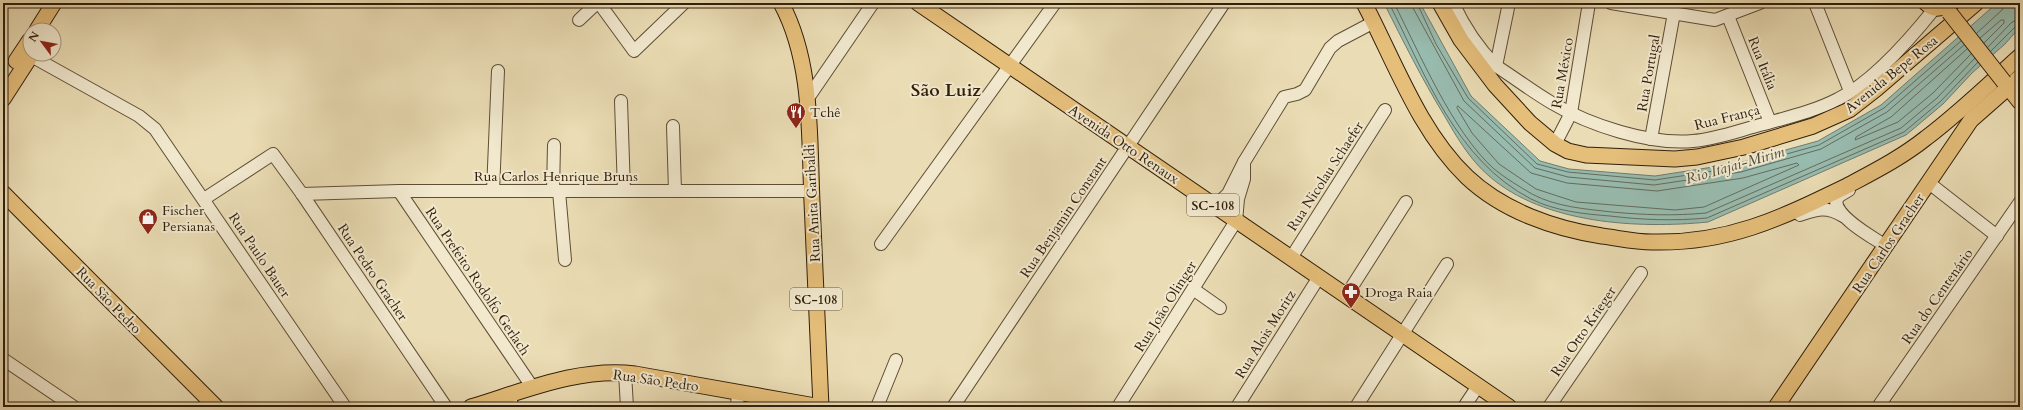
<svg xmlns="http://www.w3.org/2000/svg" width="2023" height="410" viewBox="0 0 2023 410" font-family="Cardo,serif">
  <rect width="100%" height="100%" fill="#eadcb4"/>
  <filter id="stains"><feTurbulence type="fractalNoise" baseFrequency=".005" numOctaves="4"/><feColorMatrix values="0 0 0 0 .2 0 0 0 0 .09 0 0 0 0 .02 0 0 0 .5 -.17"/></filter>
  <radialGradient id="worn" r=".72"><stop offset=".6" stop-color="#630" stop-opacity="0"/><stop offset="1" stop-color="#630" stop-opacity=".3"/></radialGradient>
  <path fill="#98bbaf" stroke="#6e7c6d" d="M1384 3H1420L1471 96 1540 161 1569 169 1655 176 1739 163 1818 141 1881 105 1997 3H2020V27L2005 44 1972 73 1943 104 1906 135 1708 222C1638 229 1544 224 1489 176 1470 160 1456 136 1444 115 1422 79 1403 41 1384 3Z"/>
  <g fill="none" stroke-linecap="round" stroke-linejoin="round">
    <g stroke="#646c5c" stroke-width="1">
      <path d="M1389 3C1425 74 1456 160 1531 199 1555 211 1584 214 1610 216 1643 220 1674 221 1707 218L1904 132 1941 101 1978 62"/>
      <path d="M1394 3C1420 54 1452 131 1494 169 1505 178 1520 187 1532 194 1556 207 1586 209 1612 212 1644 215 1674 216 1706 213L1901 128 1937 98 1975 58"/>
      <polyline points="1412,3 1413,8 1464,101 1535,168 1568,177 1654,185 1741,172 1821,149 1887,112 1964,45"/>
      <polyline points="1417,3 1436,44 1468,98 1537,164 1568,172 1655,180 1740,167 1819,145 1884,108 1961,41"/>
      <polyline points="1977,33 2002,10 2005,3"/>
      <polyline points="1980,38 2001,20 2004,20 2004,23 1984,43"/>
      <polyline points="1988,47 2012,22 2020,19"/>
      <polyline points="1967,49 1891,117 1856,137 1855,140 1898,122 1933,93 1971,54"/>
      <polyline points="1991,51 2016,26 2020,25"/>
      <polygon points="1458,106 1531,173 1567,183 1657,191 1743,178 1797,163 1799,165 1704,207 1675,210 1576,202 1536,189 1499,164 1472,133 1457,108"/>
    </g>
    <g stroke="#5e4e34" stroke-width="14">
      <g id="minor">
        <polyline points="599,3 634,51 684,3"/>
        <path d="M1453 3C1464 27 1477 47 1496 66 1515 78 1533 92 1552 103 1589 125 1649 145 1693 141 1717 139 1740 130 1764 124 1789 117 1815 111 1838 99 1873 82 1911 38 1935 8"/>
        <polyline points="1611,3 1715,20 1760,3"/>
        <polyline points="1815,3 1850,91"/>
        <polyline points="1728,16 1770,122"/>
        <polyline points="579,20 597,3"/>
        <polyline points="24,52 139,116 155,129 345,407"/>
        <polyline points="1496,66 1509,3"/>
        <polyline points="621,101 624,191"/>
        <polyline points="806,101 873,3"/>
        <polyline points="673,126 675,191"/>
        <polyline points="1651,139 1674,13"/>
        <polyline points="1555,144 1571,113 1589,3"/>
        <polyline points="1929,183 1997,236"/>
        <path d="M1849 190 1839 196 1836 201C1837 218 1872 237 1886 246"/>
        <polyline points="399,191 533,388"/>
        <polyline points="493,191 498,71"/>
        <polyline points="553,191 554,145"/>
        <polyline points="559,191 565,260"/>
        <polyline points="302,194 399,191 811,191"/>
        <polyline points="204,199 273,154 302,194 446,407"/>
        <polyline points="1215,206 1228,194 1244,162 1284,97 1297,94 1305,90 1330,48 1338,41 1374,22"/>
        <path d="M1800 215C1816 209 1827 206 1843 216"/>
        <polyline points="881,244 1055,3"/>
        <polyline points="1291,258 1385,110"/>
        <polyline points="1193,289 1220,308"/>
        <polyline points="1346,296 1406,202"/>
        <polyline points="3,359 74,407"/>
        <polyline points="625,373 627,407"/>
        <polyline points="511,407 511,395"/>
        <polyline points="737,407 738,392"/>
        <polyline points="877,407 896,360"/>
        <polyline points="953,407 1224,3"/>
        <polyline points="1118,407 1236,221 1238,199 1244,179 1244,162"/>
        <polyline points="1237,407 1319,277"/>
        <polyline points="1356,407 1447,264"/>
        <polyline points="1464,407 1478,386"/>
        <polyline points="1549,407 1641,273"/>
        <polyline points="1878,407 2020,202"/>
      </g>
    </g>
    <g stroke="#301e0a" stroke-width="17">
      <g id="major">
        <path d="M781 3C813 62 809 136 812 202 815 270 818 339 821 407"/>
        <polyline points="918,3 1509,407"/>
        <path d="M1364 3C1395 62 1419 131 1467 177 1503 211 1555 229 1602 236 1618 238 1635 242 1652 242 1727 244 1779 219 1845 187 1873 172 1901 158 1926 138 1959 113 1989 84 2020 56"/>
        <polyline points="1440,3 1461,40 1495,85 1530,123 1555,144 1568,151 1586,155 1675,159 1697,157 1744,147 1813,126 1849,110 1876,89 1976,3"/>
        <path d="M1926 3C1933 10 1941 10 1948 3"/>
        <polyline points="37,30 54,3"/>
        <polyline points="16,61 30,40"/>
        <polyline points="2004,82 2020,102"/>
        <polyline points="3,99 32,54"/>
        <polyline points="3,193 216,407"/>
        <path d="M471 407C524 391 579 367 635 374L821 407"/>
        <polyline points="1776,407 1971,120 2020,77"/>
      </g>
    </g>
    <use href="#minor" stroke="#f1e8ce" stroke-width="12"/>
    <use href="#major" stroke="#e5be7a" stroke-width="15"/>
    <g stroke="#301e0a" stroke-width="17" stroke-linecap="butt">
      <polyline id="major-bridge" points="1949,12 2004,82"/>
    </g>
    <use href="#major-bridge" stroke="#e5be7a" stroke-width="15"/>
  </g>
  <defs>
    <g id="restaurant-pin" transform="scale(1)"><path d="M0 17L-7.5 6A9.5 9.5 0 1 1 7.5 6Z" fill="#8f2418" stroke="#f1e8ce"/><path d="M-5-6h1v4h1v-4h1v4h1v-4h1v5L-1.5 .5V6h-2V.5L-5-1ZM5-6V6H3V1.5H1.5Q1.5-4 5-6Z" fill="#fff"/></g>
    <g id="shop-pin" transform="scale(1)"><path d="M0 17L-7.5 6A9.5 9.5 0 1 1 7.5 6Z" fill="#8f2418" stroke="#f1e8ce"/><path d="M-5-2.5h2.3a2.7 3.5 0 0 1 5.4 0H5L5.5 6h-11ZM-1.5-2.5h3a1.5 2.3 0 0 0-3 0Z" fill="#fff"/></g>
    <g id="pharmacy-pin" transform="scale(1)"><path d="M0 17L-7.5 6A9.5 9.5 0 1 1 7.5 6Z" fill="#8f2418" stroke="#f1e8ce"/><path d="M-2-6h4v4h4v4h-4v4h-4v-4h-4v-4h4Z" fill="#fff"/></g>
  </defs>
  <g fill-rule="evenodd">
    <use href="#restaurant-pin" x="796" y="112"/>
    <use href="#shop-pin" x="148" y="218"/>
    <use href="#pharmacy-pin" x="1351" y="292"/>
  </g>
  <g text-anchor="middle" stroke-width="4" stroke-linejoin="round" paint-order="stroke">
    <g fill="#f1e8ce" stroke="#6a5b45" stroke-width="1">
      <rect x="1187" y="194" width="52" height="22" rx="3"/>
      <rect x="790" y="288" width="52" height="22" rx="3"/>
    </g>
    <g font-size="13" font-weight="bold" fill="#301e0a">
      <text x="1213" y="210">SC-108</text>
      <text x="816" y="304">SC-108</text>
    </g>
    <g font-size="14" fill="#301e0a" stroke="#f1e8ce">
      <text transform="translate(1763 63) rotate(68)" y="5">Rua Itália</text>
      <text transform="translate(1562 73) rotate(-80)" y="5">Rua México</text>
      <text transform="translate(1648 73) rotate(-80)" y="5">Rua Portugal</text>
      <text transform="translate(1891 74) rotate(-39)" y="5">Avenida Bepe Rosa</text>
      <text transform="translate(1727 117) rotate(-14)" y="5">Rua França</text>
      <text transform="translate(1124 144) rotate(34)" y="5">Avenida Otto Renaux</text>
      <text x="556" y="181">Rua Carlos Henrique Bruns</text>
      <text transform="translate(1325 176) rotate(-57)" y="5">Rua Nicolau Schaefer</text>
      <text transform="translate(812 203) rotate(-93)" y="5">Rua Anita Garibaldi</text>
      <text transform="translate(1063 217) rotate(-56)" y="5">Rua Benjamin Constant</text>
      <text transform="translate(1888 243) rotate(-56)" y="5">Rua Carlos Gracher</text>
      <text transform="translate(260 255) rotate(56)" y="5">Rua Paulo Bauer</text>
      <text transform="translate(373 272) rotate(56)" y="5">Rua Pedro Gracher</text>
      <text transform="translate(478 281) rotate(56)" y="5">Rua Prefeito Rodolfo Gerlach</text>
      <text transform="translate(1937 296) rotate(-55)" y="5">Rua do Centenário</text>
      <text transform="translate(109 300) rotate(46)" y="5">Rua São Pedro</text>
      <text transform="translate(1165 306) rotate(-58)" y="5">Rua João Olinger</text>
      <text transform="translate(1583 331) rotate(-56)" y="5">Rua Otto Krieger</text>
      <text transform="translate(1265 334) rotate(-58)" y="5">Rua Alois Moritz</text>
      <text transform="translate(656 380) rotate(8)" y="5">Rua São Pedro</text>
    </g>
    <g font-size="14" fill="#301e0a" stroke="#f1e8ce" text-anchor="start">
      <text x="810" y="117">Tchê</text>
      <text x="162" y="215">Fischer<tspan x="162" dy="16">Persianas</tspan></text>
      <text x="1365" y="297">Droga Raia</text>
    </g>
    <g font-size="15" font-style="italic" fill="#4f4d3c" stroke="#f1e8ce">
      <text transform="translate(1735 165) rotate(-16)" y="5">Rio Itajaí-Mirim</text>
    </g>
    <g font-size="18" font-weight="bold" fill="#301e0a" stroke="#f1e8ce">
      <text x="946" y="96">São Luiz</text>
    </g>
  </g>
  <rect width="2023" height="410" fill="none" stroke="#eadcb4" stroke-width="16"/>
  <rect x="4" y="4" width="2015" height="402" fill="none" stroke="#301e0a" stroke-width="2"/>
  <rect x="8" y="8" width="2007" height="394" fill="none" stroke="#301e0a"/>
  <g transform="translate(42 42) rotate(302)"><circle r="19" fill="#f1e8ce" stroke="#a49780"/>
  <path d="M0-3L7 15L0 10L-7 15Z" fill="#8f2418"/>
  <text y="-6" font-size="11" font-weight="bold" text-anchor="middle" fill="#301e0a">N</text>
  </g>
  <rect width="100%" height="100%" filter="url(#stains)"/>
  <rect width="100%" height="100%" fill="url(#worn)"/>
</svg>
